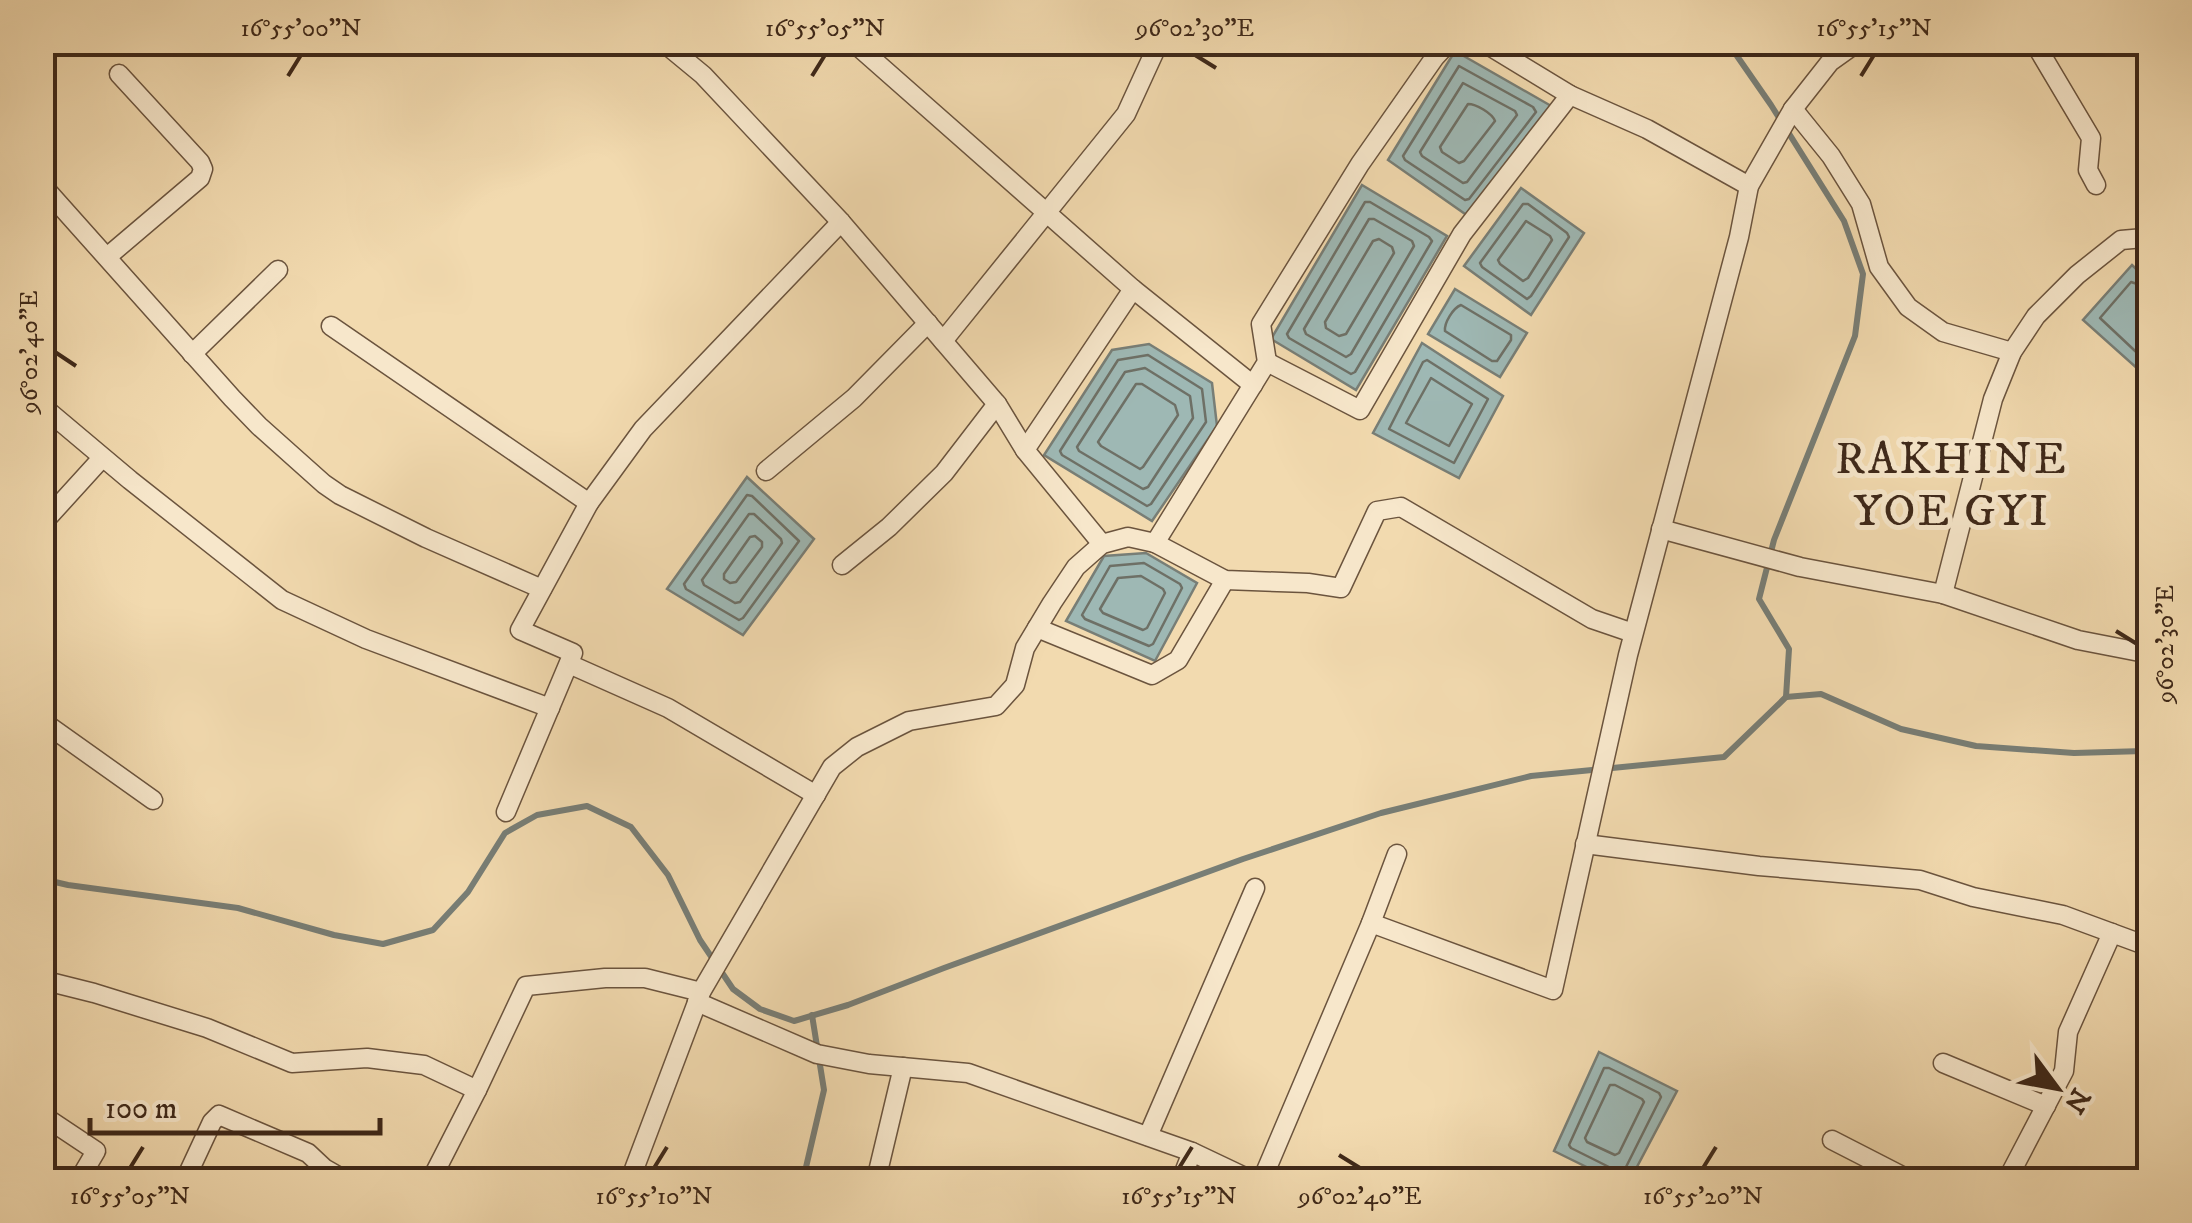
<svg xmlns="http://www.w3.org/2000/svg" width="2192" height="1223" viewBox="0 0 2192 1223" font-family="'IM FELL DW Pica',serif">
  <rect width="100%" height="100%" fill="#f2daaf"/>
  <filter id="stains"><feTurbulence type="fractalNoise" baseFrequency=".002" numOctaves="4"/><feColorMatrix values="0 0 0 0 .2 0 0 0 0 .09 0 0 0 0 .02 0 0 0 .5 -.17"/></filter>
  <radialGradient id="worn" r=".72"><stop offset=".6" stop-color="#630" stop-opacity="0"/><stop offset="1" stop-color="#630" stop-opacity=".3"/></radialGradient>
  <g fill="#9eb8b4" stroke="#787e76" stroke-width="2.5">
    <polygon points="1455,51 1553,107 1468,216 1388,160"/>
    <polygon points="1362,185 1447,236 1356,390 1271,339"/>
    <polygon points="1521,188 1584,233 1531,315 1464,266"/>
    <polygon points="2132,265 2149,281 2149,379 2083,320"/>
    <polygon points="1455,289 1527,333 1500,377 1428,334"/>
    <polygon points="1422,343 1503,396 1459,478 1373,433"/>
    <polygon points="1149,344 1212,383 1217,426 1152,521 1044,455 1112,350"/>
    <polygon points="747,477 814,539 743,635 667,589"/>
    <polygon points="1146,553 1197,583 1155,661 1066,621 1104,556"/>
    <polygon points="1599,1052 1677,1091 1630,1180 1613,1180 1554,1151"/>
  </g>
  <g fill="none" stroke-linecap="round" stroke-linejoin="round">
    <g stroke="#6e7066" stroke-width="2.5">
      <polygon points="1459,66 1533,107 1536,112 1469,199 1465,200 1405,160 1403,156"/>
      <polygon points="1463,83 1515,111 1517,115 1467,182 1463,183 1422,156 1420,152"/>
      <path d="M1468 104C1476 104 1492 113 1495 121L1464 161 1459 163 1442 152 1440 147Z"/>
      <polygon points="1365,202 1370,202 1429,237 1432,241 1355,372 1351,374 1289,338 1287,334"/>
      <polygon points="1523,204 1528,204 1567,233 1569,237 1531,296 1527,299 1482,267 1480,263"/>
      <polygon points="1369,219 1374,219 1412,241 1414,246 1351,354 1346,357 1306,334 1304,329"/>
      <polygon points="1526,221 1550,236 1552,240 1528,278 1523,281 1500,264 1498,260"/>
      <polygon points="1379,239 1392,247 1394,253 1346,334 1339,336 1326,328 1325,322 1373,241"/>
      <polyline points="2150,288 2131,282 2100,318 2150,365"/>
      <path d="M1461 305 1511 335V340L1497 361H1492L1445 331C1444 323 1453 308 1461 305Z"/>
      <polygon points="1148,355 1202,389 1206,422 1151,504 1147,506 1062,455 1060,451 1118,360"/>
      <polygon points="1427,360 1488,399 1454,463 1389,429 1423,362"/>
      <polygon points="1145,368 1190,396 1193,418 1148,487 1143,489 1079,451 1077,447 1125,372"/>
      <polygon points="1431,378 1472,404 1449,446 1406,423"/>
      <polygon points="1136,384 1142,384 1175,405 1178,415 1143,467 1140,469 1101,446 1098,442"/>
      <polygon points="747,495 752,496 799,541 743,618 739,620 686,589 684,584"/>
      <polygon points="749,514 754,514 781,539 782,543 740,602 735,603 704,585 702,580"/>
      <polygon points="755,536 762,542 762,547 736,582 730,583 724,579 724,574 750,537"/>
      <polygon points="1144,563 1180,584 1182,588 1153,644 1149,646 1085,619 1082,615 1110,566"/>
      <polygon points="1141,576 1163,589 1165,593 1147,628 1143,630 1103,613 1100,609 1118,578"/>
      <polygon points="1604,1068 1609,1068 1659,1093 1661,1097 1623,1173 1619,1175 1609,1167 1571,1148 1569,1145"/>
      <polygon points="1610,1085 1615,1085 1642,1099 1644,1102 1619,1153 1615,1155 1587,1142 1585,1138"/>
    </g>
    <g stroke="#787e76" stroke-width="6">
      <polyline points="1734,42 1737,56 1771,105 1844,221 1863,274 1855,336 1774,540 1759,599 1789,649 1786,697"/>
      <polyline points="42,879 68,885 238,908 334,935 383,944 433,930 468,892 505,833 537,815 587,806 631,827 668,875 700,940 733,989 760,1009 794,1021 848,1005 944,968 1243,859 1381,813 1531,776 1724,757 1786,697 1821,694 1901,729 1976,746 2074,753 2144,751 2150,754"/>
      <polyline points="803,1180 824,1090 812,1015"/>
    </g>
    <g stroke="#6b543e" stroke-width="21">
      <g id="minor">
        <polyline points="663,42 703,75 841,222 997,404 1025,450 1102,544"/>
        <polyline points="853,42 1133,289 1253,385"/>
        <polyline points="1483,42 1570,95 1647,129 1749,186"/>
        <polyline points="2034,42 2091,138 2088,170 2096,185"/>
        <polyline points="1793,109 1831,156 1861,204 1879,267 1908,307 1943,332 2012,352"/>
        <polyline points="42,185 232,398 259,426 324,484 340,495 426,538 542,589"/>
        <polyline points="107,257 200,178 203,169 200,162 119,74"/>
        <polyline points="331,326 589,503"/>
        <polyline points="943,341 1126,114 1159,42"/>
        <polyline points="192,354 278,270"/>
        <polyline points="1267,362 1360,410 1462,234 1570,95"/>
        <polyline points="42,406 130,480 282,600 366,639 550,708"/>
        <polyline points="1025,450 1133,289"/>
        <polyline points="766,471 854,398 928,323"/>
        <polyline points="42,524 102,458"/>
        <polyline points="1661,529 1800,567 1943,594 2078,640 2150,654"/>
        <polyline points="1155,543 1267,362 1261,324 1360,164 1435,57 1449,42"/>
        <polyline points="842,565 889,527 944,473 997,404"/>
        <polyline points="1943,594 1993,399 2012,352 2036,316 2077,275 2121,240 2144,238 2150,240"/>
        <polyline points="1037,628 1152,675 1178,660 1225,580"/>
        <polyline points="2145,654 2150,567"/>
        <polyline points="569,664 668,708 816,795"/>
        <polyline points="42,721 153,800"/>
        <polyline points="506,812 573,653 520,630 589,503 643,429 841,222"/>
        <polyline points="1585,844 1759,866 1920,880 1973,897 2063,915 2150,947"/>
        <polyline points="1371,923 1553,990 1628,655 1739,237 1749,186 1793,109 1830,62 1858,42"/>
        <polyline points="42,980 94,993 207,1028 292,1063 367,1058 424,1065 477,1090 526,986 605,978 645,978 701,992"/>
        <polyline points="697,1002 817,1054 869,1064 968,1073 1192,1152 1251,1180"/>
        <polyline points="1943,1063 2046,1106"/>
        <polyline points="42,1115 96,1151 79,1180"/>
        <polyline points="1148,1136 1255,888"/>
        <polyline points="1832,1140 1910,1180"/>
        <polyline points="185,1180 212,1122 219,1115 308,1153 324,1168 345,1180"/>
        <polyline points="431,1180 477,1090"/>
        <polyline points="630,1180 701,992 832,767 857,747 909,721 996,706 1015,685 1025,648 1052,603 1076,567 1102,544 1128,537 1155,543 1225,580 1308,583 1341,588 1377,511 1401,507 1592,619 1633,633"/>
        <polyline points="876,1180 903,1067"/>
        <polyline points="1181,1180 1192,1152"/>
        <polyline points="1262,1180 1371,923 1397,854"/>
        <polyline points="2007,1180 2064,1071 2068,1032 2112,933"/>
      </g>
    </g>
    <use href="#minor" stroke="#f7e7cb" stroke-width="18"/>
  </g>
  <path fill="none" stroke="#3e2819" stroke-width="4" d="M1195 55 1216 68M288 76 301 55M812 76 825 55M1861 76 1874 55M55 352 76 366M2116 631 2137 644M1339 1155 1360 1168M130 1168 143 1147M654 1168 667 1147M1179 1168 1192 1147M1703 1168 1716 1147"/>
  <g text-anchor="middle" stroke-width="10" stroke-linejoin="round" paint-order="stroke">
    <g font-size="45" letter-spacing="2.5" fill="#3e2819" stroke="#f7e7cb">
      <text x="1952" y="473">RAKHINE<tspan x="1952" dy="52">YOE GYI</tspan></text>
    </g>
  </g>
  <rect width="2192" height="1223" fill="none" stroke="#f2daaf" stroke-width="110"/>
  <g transform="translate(2057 1088) rotate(122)" stroke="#f7e7cb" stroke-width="8" paint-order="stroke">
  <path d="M0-8L18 38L0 25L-18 38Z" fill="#3e2819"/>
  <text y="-15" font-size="28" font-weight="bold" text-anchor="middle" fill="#3e2819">N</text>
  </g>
  <path d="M90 1118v15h290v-15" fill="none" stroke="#3e2819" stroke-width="5"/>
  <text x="105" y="1118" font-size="30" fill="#3e2819" stroke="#f7e7cb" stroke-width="8" paint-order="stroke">100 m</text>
  <rect x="55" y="55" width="2082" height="1113" fill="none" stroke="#3e2819" stroke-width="4"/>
  <g font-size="25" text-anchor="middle" fill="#3e2819">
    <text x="301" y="36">16°55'00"N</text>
    <text x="825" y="36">16°55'05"N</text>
    <text x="1195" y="36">96°02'30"E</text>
    <text x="1874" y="36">16°55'15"N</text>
    <text transform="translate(28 352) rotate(-90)" y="9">96°02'40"E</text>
    <text transform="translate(2164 644) rotate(-90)" y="9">96°02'30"E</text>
    <text x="130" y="1204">16°55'05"N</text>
    <text x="654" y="1204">16°55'10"N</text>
    <text x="1179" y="1204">16°55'15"N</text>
    <text x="1360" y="1204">96°02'40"E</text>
    <text x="1703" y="1204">16°55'20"N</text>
  </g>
  <rect width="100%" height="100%" filter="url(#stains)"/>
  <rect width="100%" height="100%" fill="url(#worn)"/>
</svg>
